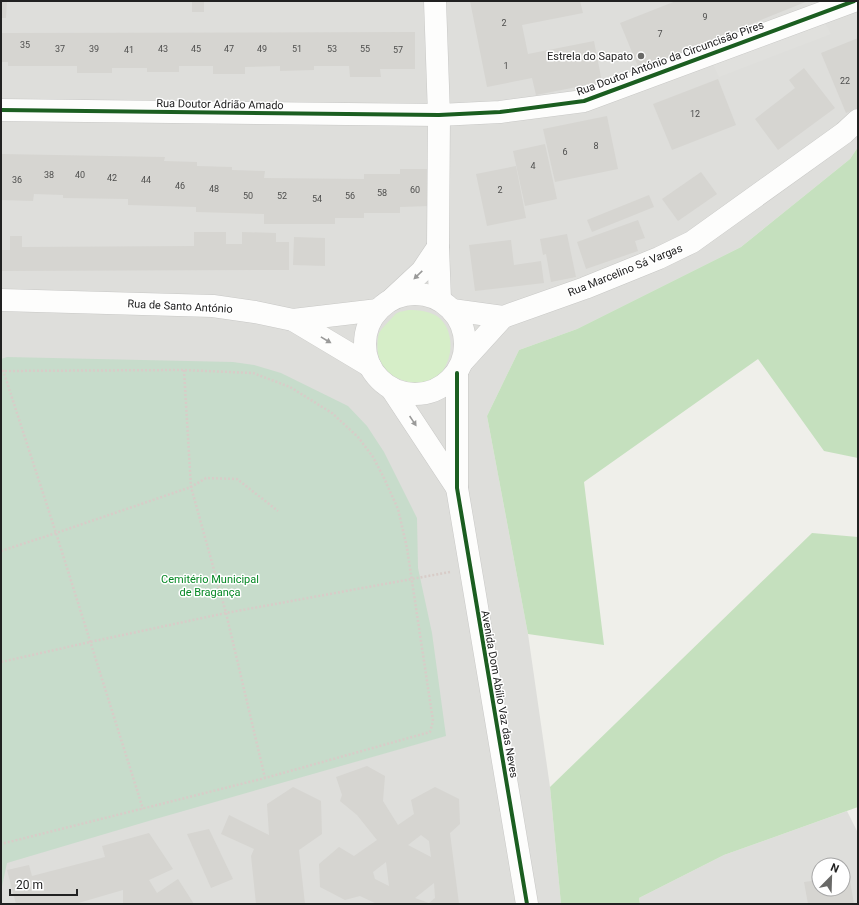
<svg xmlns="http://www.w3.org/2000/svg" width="859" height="905" viewBox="0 0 859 905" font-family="Roboto,sans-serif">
  <rect width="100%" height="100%" fill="#efefea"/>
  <g fill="#dededb" fill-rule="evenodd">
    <polygon points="1,1 858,1 858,147 850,159 741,247 577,329 519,350 487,416 528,634 550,787 561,904 1,904"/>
    <path d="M847 811 858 833V904H640L639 898 724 855ZM819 865H843V889H819Z"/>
  </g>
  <path fill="#d6eec8" d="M409 310C419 310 427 311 435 315 453 325 454 352 445 367 441 376 428 383 418 383 407 383 391 377 384 369 377 361 376 343 379 333 382 328 387 323 391 319 393 317 395 314 397 313 401 311 405 311 409 310Z"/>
  <g fill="#c5e0be">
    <polygon points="858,147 858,458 824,451 758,359 584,482 604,645 528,634 487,416 519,350 577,329 741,247 850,159"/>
    <polygon points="812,533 858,537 858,807 724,855 639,898 640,904 561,904 550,787"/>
  </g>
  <polygon fill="#c7dccb" points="7,357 233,362 254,365 281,373 348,406 367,426 384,452 417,518 418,568 432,633 446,736 152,820 7,863 1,891 1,359"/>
  <polygon fill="#e0e0dd" points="823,19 831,34 719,77 712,62"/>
  <g fill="#d6d5d1" fill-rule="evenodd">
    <polygon points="1,1 7,1 6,18 1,18"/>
    <rect x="192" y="1" width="12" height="11"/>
    <polygon points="470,1 580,1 583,13 522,25 528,54 594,41 602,82 536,95 532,78 487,87"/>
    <polygon points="676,1 808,1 639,69 620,23"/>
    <polygon points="415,32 415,69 380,69 381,77 350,77 349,66 314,66 314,70 280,71 280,66 245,67 245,74 213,74 213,66 179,66 179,72 147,72 147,68 112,68 112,73 77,73 77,66 8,66 8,62 1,62 1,33"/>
    <polygon points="858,38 858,108 846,113 821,53"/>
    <polygon points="804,68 835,108 778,150 755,119 795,88 789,80"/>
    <polygon points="718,79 736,125 672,150 653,104"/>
    <polygon points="607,116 618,169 555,182 543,129"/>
    <polygon points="545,144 557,199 525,206 513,151"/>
    <polygon points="1,154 165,157 164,161 197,162 197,166 232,167 232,170 265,171 264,178 364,179 364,174 400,174 400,169 430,169 430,206 400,207 400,213 364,213 364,218 335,218 335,224 264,224 264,214 196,212 196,207 128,205 128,199 63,198 63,195 34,194 33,201 1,200"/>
    <polygon points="516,166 526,218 487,226 476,174"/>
    <polygon points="701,172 717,194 678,221 662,199"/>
    <polygon points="649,195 654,207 592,232 587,220"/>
    <polygon points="638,220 645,238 635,241 638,251 586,269 577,242"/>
    <polygon points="194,232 226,232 226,244 242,244 242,232 276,233 276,242 289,242 289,270 1,271 1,250 10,250 10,236 22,236 22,247 194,246"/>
    <polygon points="567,234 576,277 551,282 546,254 543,255 540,239"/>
    <polygon points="294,237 325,238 325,266 293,265"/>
    <polygon points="511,240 514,265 541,261 544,283 475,291 469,245"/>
    <path d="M367 766 385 776 383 801 398 825 414 814 411 800 435 787 459 799 460 824 450 833 459 904H377L360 896 345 900 320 887 319 864 339 847 354 856 377 840 357 815 340 801 342 795 336 777ZM421 835 429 841 431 857 408 845ZM386 862 389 886 375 879 373 872ZM434 883 435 898 429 903 415 898Z"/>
    <polygon points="293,787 321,801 322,834 299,850 305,904 256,904 251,856 254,849 221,834 229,815 269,835 267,804"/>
    <polygon points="209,829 233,879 211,888 187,834"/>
    <polygon points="149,833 173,869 149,880 157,893 178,879 194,904 123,904 123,890 75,904 16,904 7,870 29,865 32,876 105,857 102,846"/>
    <polygon points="849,875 854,904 808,904 804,882 819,880 819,889 843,889 843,876"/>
  </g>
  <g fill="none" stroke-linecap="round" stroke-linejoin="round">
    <g stroke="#c8c8c6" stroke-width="23">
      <g id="minor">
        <polyline points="1,110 439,115 500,112 584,101 854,1"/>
        <polyline points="452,310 503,317 585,288 659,258 692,242 844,133 858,120"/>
        <polyline points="463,361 503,317"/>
      </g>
    </g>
    <g stroke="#c8c8c6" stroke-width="23">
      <g id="tertiary">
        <polyline points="435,1 439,115 438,247 440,300"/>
        <circle cx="415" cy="344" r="50"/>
        <polyline points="393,298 422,271 438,247"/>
        <polyline points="1,300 213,306 255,312 293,320 370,366"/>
        <polyline points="293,320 378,310"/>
        <polyline points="457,373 457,488 527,904"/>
        <polyline points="391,388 457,488"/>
      </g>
    </g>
    <g stroke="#d8ccc8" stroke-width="2.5" stroke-dasharray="2 2" stroke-linecap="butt">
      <polyline points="3,370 56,533 143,809"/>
      <polyline points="184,370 191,487 226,613 265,778"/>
      <polyline points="1,371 184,370 253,373 290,387 332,413 358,437 373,457 384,478 398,509 407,548 433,721 430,732 265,778 1,844"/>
      <polyline points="1,551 56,533 191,487 206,478 237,479 278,511"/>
      <polyline points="1,662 90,642 226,613 450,572"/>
    </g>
    <use href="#minor" stroke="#fdfdfc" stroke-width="22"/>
    <use href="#tertiary" stroke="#fdfdfc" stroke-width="22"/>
    <g stroke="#fff" stroke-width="6">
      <g id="cycleway">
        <polyline points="1,110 439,115 500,112 584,101 854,1"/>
        <polyline points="457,373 457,488 527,904"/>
      </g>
    </g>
    <use href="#cycleway" stroke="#1b5e20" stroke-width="4"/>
  </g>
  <defs><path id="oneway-solid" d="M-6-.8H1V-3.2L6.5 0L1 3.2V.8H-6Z"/></defs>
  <g fill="#9a9a99">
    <use href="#oneway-solid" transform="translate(418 275) rotate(136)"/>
    <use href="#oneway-solid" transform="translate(326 340) rotate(31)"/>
    <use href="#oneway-solid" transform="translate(413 421) rotate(56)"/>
  </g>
  <circle fill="#696967" stroke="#fff" stroke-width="1.5" cx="641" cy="56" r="4"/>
  <g text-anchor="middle" stroke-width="3" stroke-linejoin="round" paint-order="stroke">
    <g font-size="9" fill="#4e4e4d">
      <text x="705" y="20">9</text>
      <text x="504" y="26">2</text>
      <text x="660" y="37">7</text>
      <text x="25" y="48">35</text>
      <text x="60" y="52">37</text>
      <text x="94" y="52">39</text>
      <text x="163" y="52">43</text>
      <text x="196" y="52">45</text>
      <text x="229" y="52">47</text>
      <text x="262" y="52">49</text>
      <text x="297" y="52">51</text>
      <text x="332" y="52">53</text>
      <text x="365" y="52">55</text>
      <text x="129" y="53">41</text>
      <text x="398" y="53">57</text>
      <text x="506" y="69">1</text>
      <text x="845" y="84">22</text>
      <text x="695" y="117">12</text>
      <text x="596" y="149">8</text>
      <text x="565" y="155">6</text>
      <text x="533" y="169">4</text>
      <text x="49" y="178">38</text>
      <text x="80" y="178">40</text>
      <text x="112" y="181">42</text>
      <text x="17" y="183">36</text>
      <text x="146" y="183">44</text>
      <text x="180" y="189">46</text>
      <text x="214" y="192">48</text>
      <text x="415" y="193">60</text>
      <text x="500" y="193">2</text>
      <text x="382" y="196">58</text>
      <text x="248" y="199">50</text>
      <text x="282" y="199">52</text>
      <text x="350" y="199">56</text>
      <text x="317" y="202">54</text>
    </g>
    <g font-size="11" fill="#212121" stroke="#fff" text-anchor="end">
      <text x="633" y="60">Estrela do Sapato</text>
    </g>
    <g font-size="11" fill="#212121" stroke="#fff">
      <text transform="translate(670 58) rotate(-20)" y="4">Rua Doutor António da Circuncisão Pires</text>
      <text transform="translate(220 104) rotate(1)" y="4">Rua Doutor Adrião Amado</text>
      <text transform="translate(625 270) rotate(-22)" y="4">Rua Marcelino Sá Vargas</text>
      <text transform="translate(180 306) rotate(3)" y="4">Rua de Santo António</text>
      <text transform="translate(500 694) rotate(80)" y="4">Avenida Dom Abílio Vaz das Neves</text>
    </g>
    <g font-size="11" fill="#068825" stroke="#fff">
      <text x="210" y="583">Cemitério Municipal<tspan x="210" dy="13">de Bragança</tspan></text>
    </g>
  </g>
  <rect width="859" height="905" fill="none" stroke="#212121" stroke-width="4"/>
  <g transform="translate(831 877) rotate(23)"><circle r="19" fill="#ffffff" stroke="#a6a6a6"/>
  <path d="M0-3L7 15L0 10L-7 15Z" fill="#696967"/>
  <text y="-6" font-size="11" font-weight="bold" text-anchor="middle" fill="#212121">N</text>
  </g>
  <path d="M10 889v6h67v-6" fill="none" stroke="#212121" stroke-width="2"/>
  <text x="16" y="889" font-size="12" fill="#212121" stroke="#ffffff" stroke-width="3" paint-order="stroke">20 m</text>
</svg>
